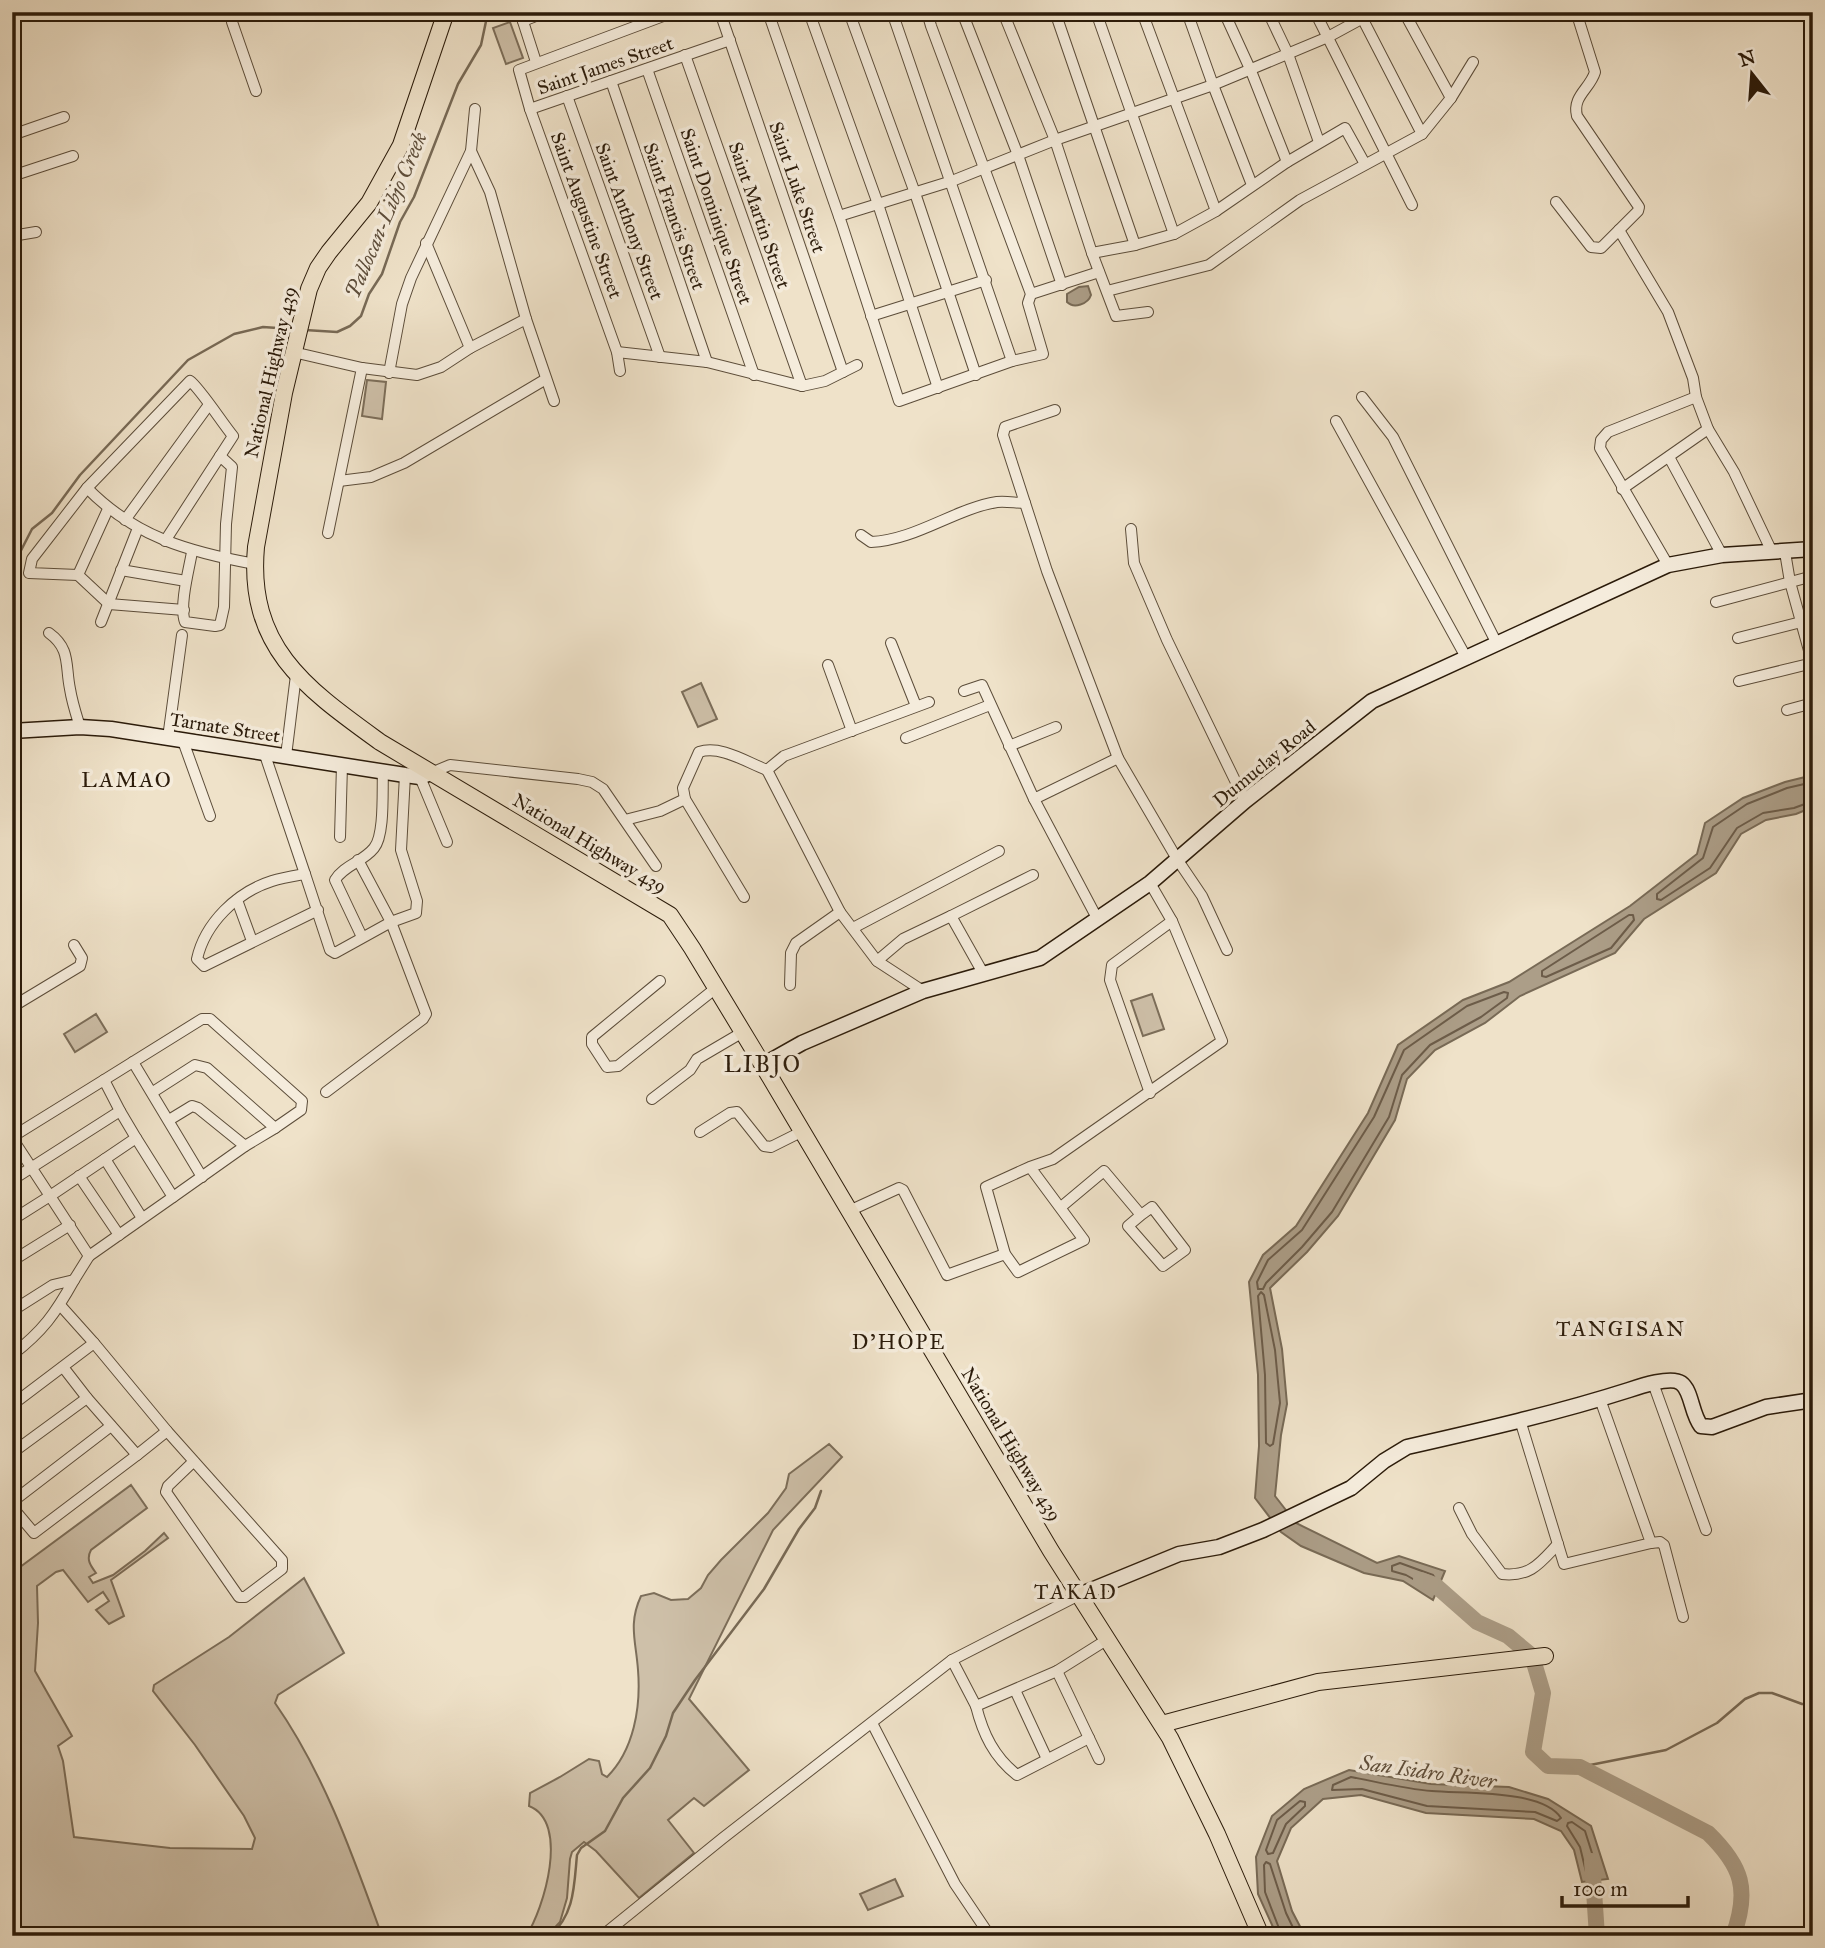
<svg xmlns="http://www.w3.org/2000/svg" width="1825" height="1948" viewBox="0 0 1825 1948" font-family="'IM FELL Great Primer',serif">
  <rect width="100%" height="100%" fill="#efe2c9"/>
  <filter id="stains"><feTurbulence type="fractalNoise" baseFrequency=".00286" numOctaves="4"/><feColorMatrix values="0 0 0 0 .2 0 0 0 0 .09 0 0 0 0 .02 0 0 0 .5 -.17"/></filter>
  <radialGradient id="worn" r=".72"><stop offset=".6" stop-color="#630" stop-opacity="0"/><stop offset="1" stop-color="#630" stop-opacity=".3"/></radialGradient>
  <g fill="#cec0a9" stroke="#7c6e5a" stroke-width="2">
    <polygon points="510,22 523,58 506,64 493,28"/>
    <polygon points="367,380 386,382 382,419 362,416"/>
    <polygon points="701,683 717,719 698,727 682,692"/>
    <polygon points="1152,994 1164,1029 1143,1036 1131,1001"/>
    <polygon points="96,1014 107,1032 75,1052 64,1034"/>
    <path d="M829 1444 842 1457 773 1530 689 1699 749 1770 704 1806 694 1798 668 1820 694 1853 639 1898 596 1851 584 1842 572 1852 570 1859 567 1898 560 1922 547 1936H526C544 1909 570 1822 529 1806L530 1793 560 1777 589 1759 599 1761 602 1774 607 1777C634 1750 641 1707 638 1670 636 1641 628 1624 641 1596L654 1593 671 1600 688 1599 701 1588 708 1575 721 1560 768 1513 786 1488 789 1474Z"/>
    <path d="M131 1485 147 1508 91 1550C86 1559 90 1565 96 1573L89 1577 93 1583 113 1575 145 1551 164 1533 168 1538 111 1580 124 1616 109 1624 96 1610 109 1601 103 1592 88 1602 63 1570 56 1572 37 1586 38 1623 35 1671 72 1736 58 1746 63 1761 74 1837 170 1848 252 1849 255 1838 244 1816 195 1745 153 1691 154 1685 229 1637 304 1578 344 1653 278 1695 275 1703C324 1773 353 1856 382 1936H12V1803L16 1805 18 1802 12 1789V1693L19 1689 12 1679V1573Z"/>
    <polygon points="895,1879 903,1896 868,1910 860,1894"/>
  </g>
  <g fill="#ac9e88" stroke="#786a56" stroke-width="2">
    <path d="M1088 286 1091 295C1088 304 1074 309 1067 302V294L1079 287Z"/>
    <polygon points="1813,775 1813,807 1796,814 1766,820 1741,834 1716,873 1644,919 1615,953 1520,996 1485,1023 1435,1050 1407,1079 1395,1120 1338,1216 1307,1252 1270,1288 1282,1349 1287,1404 1281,1435 1275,1496 1296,1523 1377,1563 1399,1556 1445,1571 1433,1600 1403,1581 1364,1573 1301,1546 1281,1532 1255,1498 1259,1446 1258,1375 1249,1282 1263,1255 1296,1226 1368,1113 1398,1045 1463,1000 1509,982 1630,906 1697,854 1705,823 1743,798 1785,782"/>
    <polygon points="1349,1770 1431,1784 1509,1787 1548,1799 1591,1826 1608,1879 1582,1882 1574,1850 1561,1831 1534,1819 1426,1813 1361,1795 1323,1799 1291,1828 1277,1861 1292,1911 1305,1936 1277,1936 1258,1894 1256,1857 1272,1816 1304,1789"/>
  </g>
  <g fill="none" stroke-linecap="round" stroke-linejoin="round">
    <g stroke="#6c5c49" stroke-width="2">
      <polyline points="1813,782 1787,788 1747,804 1713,827 1703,858 1657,894 1657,899 1661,900 1710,868 1737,828 1763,813 1794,808 1813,801"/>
      <polygon points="1629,915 1633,915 1634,920 1611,948 1546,977 1542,976 1542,971"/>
      <polygon points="1504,992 1508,993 1507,998 1481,1017 1430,1045 1402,1075 1389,1117 1332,1212 1302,1247 1266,1283 1263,1289 1258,1289 1257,1282 1268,1260 1302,1230 1374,1117 1404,1050 1467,1006"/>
      <polygon points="1261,1292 1264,1295 1275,1350 1280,1403 1273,1444 1270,1446 1266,1443 1265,1375 1258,1296"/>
      <polygon points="1400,1563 1433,1575 1435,1578 1431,1586 1427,1587 1406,1575 1392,1571 1392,1566"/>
      <path d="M1351 1777C1378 1782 1405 1789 1432 1791 1464 1794 1542 1789 1561 1818L1557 1821 1535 1812 1427 1806 1362 1789 1332 1790 1333 1785Z"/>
      <polygon points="1300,1801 1305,1802 1305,1806 1286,1824 1273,1853 1268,1854 1266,1850 1277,1820"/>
      <polygon points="1572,1822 1585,1831 1597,1869 1595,1873 1586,1872 1580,1847 1567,1826 1568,1823"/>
      <polyline points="1282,1936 1265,1892 1264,1865 1266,1862 1270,1864 1286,1913 1297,1936"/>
    </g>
    <g stroke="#786a56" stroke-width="2.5">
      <polyline points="305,330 337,332 350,326 361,316 369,294 382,274 400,222 414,197 458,84 481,45 488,12"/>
      <polyline points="12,568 32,529 52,513 80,475 188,360 234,334 263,327 292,329"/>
      <polyline points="1580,1767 1666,1750 1717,1723 1745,1699 1759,1693 1772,1693 1802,1704 1813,1704"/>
      <path d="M550 1936C575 1914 574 1885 577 1855L581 1848 605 1831 623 1798 650 1768 666 1736 673 1713 695 1680 764 1589 799 1529 815 1508 821 1491"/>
    </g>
    <g stroke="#ac9e88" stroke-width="16">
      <path d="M1421 1580 1435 1585 1477 1622 1508 1636 1532 1656 1543 1693 1533 1752 1548 1766 1580 1767 1708 1833C1742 1866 1750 1890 1733 1936"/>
      <polyline points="1592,1861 1597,1936"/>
    </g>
    <g stroke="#5c4d3a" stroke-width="12">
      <g id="street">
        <polyline points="233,12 232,22 256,91"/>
        <polyline points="520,12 536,62"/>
        <polyline points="720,12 843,372"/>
        <polyline points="768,12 842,225 899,401 1012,361 1043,354 1028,303 1031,294 931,26 929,19 933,12"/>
        <polyline points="809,12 878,204 938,388"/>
        <polyline points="849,12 915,193 976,375"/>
        <polyline points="892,12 1012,361"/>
        <polyline points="962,12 1018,155 1062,285"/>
        <polyline points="1003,12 1055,140 1092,253 1116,316 1148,312"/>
        <polyline points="1055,12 1135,245"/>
        <polyline points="1096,12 1174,234"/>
        <polyline points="1142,12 1216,211"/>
        <polyline points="1187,12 1213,85 1252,185"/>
        <polyline points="1224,12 1251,71 1287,162"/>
        <polyline points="1268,12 1288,54 1319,142"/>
        <polyline points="1315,12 1412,205"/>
        <polyline points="1359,12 1422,134"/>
        <polyline points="1404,12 1451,98"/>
        <polyline points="771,18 788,12"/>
        <polyline points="523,21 546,12"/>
        <polyline points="685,55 802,386"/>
        <polyline points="647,69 754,375"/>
        <polyline points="611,81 707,362"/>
        <polyline points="567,96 660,357"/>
        <polyline points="530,109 730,40"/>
        <polyline points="12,135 64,117"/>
        <polyline points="471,151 490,192 526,319 554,401"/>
        <polyline points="12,176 73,156"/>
        <path d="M1556 202 1591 247 1601 248 1638 211 1639 207 1577 116C1572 96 1590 89 1595 72L1579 21 1581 12"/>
        <polyline points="839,216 952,181 1055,140 1213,85 1328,37 1374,12"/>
        <polyline points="1619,230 1668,312 1693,378 1696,397 1708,429 1734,472 1772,552"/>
        <polyline points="12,236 36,232"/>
        <polyline points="426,243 470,348"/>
        <polyline points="1092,253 1135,245 1174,234 1216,211 1287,162 1345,128 1365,164"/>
        <polyline points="1107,291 1209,265 1300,200 1422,134 1451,98 1473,62"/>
        <polyline points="1031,294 1099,272"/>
        <polyline points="871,316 986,280"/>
        <polyline points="293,352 362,368 417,375 441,367 470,348 526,319"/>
        <polyline points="617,352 707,362 802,386 825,381 857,365"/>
        <polyline points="620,371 617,352 530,109 519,70 674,12"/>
        <polyline points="389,373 402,304 411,278 471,151 475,109"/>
        <polyline points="1362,397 1393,437 1497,644"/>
        <polyline points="1055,410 1005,427 1003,435 1047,571 1118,758 1177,859 1202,896 1227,950"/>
        <polyline points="1336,421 1467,659"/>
        <polyline points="1669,457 1722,555"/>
        <polyline points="339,481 371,477 404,463 546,379"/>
        <path d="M87 488C135 537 189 552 255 564"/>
        <polyline points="1622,489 1708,429"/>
        <polyline points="125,520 208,406"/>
        <polyline points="1131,529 1134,563 1167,640 1245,801"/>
        <polyline points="328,533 362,368"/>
        <path d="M861 535 871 542C916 540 954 509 997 502 1006 501 1016 503 1025 503"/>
        <path d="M165 541 233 436C223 424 199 387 190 381L87 488 32 559 29 573 78 575 109 604 184 610"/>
        <path d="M192 552C189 569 179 606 185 622L215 626 220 625 224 607 226 524 232 467 220 456"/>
        <polyline points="1785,552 1790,582 1813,665"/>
        <polyline points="1668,565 1600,448 1601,440 1608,432 1696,397"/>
        <polyline points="121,570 186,581"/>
        <polyline points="78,575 108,509"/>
        <polyline points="1716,602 1813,576"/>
        <polyline points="101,622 138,528"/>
        <path d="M49 633C71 649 65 665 70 689 72 702 76 714 80 727"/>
        <polyline points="1738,638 1813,619"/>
        <polyline points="891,643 916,706"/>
        <polyline points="828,665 852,731"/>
        <polyline points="1739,681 1813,663"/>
        <polyline points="964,691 982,685 1034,799 1118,758"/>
        <polyline points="1787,710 1813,703"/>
        <polyline points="168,738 182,635"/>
        <polyline points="906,738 990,705"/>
        <polyline points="183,741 210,816"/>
        <polyline points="1009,746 1056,727"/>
        <polyline points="264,752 305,874"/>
        <polyline points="286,756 296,675"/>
        <polyline points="431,773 450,765 578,779 592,782 603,789 656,866"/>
        <polyline points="420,777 447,842"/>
        <polyline points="1034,799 1098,920"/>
        <polyline points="625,820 660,811 685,799"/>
        <polyline points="340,837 342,765"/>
        <path d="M744 897 685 799 683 788 699 752C721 745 746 762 767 770"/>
        <polyline points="237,900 252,941"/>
        <path d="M318 910 204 966 197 959C205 923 237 892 272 881 282 878 294 876 305 874L330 950 335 953 391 922 416 913 417 901 401 850 405 775"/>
        <polyline points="951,916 1033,875"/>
        <polyline points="853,928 999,851"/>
        <path d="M362 937 335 880C344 865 363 862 374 848 385 835 382 790 383 771"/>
        <polyline points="877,961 840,912 767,770 784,756 929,702"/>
        <polyline points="660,981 592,1037 592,1044 607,1067 618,1066 716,988"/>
        <polyline points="790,985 791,953 796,943 840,912"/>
        <polyline points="923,991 877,961 903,939 951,916 983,973"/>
        <polyline points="12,1007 80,966 82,958 74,945"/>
        <polyline points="133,1062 202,1177"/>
        <polyline points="104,1080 202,1019 210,1019 302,1101 301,1110 275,1128"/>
        <polyline points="153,1092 195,1065 207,1068 275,1128 245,1146 198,1108 192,1106 169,1120"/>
        <polyline points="326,1092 423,1019 426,1014 391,922 358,860"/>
        <polyline points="1150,1093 1110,980 1112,965 1172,921"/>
        <polyline points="652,1099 690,1070 697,1059 743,1032"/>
        <polyline points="120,1111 136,1138 105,1159 142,1218"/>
        <polyline points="700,1132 730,1113 737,1112 764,1146 771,1147 801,1132"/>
        <polyline points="12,1137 104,1080 120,1111 12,1180"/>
        <polyline points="12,1138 50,1196 105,1159"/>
        <polyline points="1030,1167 986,1187 1005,1254 1018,1272 1084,1240 1030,1167 1053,1159 1222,1041 1172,921 1150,883"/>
        <polyline points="79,1176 119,1235"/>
        <polyline points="173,1197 245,1146"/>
        <polyline points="1061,1207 1104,1171 1141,1215 1128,1226 1163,1266 1185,1250 1152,1207 1141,1215"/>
        <polyline points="849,1211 899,1188 903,1190 947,1275 1005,1254"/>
        <polyline points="12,1220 50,1196 89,1256 173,1197 136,1138"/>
        <polyline points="12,1261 70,1225"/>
        <polyline points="74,1280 89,1256"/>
        <polyline points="60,1305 94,1343"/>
        <path d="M12 1311 53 1285 74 1280C55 1314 43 1331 12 1355"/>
        <polyline points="63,1367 87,1398"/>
        <polyline points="1653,1383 1706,1530"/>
        <polyline points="12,1405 94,1343 167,1431 137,1455 87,1398 12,1453"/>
        <polyline points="1520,1420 1564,1564 1651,1543 1600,1399"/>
        <polyline points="167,1431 282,1560 282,1569 245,1597 239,1597 166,1492 168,1486 193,1462"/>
        <polyline points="12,1502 111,1426"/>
        <polyline points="12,1507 34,1533 137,1455"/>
        <path d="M1459 1508 1472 1534 1502 1574C1531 1577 1540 1563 1558 1544"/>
        <polyline points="1651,1543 1660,1542 1664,1545 1683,1617"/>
        <polyline points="952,1660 1079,1595"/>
        <polyline points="1057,1671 1099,1759"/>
        <polyline points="1015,1690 1047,1759"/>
        <path d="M976 1706C983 1734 994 1757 1017 1775L1089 1738"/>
        <polyline points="872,1723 955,1884 990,1936"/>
        <polyline points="602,1936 723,1838 952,1660 976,1706 1057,1671 1108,1639"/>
      </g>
    </g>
    <g stroke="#2b1b0a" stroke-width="17">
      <g id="secondary">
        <polyline points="12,731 80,727 111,729 405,775 420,777 431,773"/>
        <polyline points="763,1065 802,1043 923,991 1040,958 1150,883 1245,801 1372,701 1668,565 1722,555 1813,549"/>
        <path d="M1079 1595 1179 1554 1219 1547 1263 1530 1351 1488 1384 1461 1407 1447C1482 1430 1557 1413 1629 1390 1641 1386 1671 1376 1681 1383 1692 1391 1691 1413 1701 1426L1712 1427 1766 1407 1813 1400"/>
      </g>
    </g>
    <g stroke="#2b1b0a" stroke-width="18">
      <g id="primary">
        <path d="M446 12 401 145 369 203 329 252 318 268 309 289 284 393 256 547C247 648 307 689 380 742L670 915 692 948 770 1077 1051 1551 1170 1738 1217 1834 1261 1936"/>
        <polyline points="1162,1724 1318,1682 1545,1656"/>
      </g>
    </g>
    <use href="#street" stroke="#f5ecdc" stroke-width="10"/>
    <use href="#secondary" stroke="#f5ecdc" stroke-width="14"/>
    <use href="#primary" stroke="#efe2c9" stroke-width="16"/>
  </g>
  <g text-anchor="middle" stroke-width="7" stroke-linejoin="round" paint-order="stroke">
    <g font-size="19" fill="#2b1b0a" stroke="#f5ecdc">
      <text transform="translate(605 65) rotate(-19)" y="7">Saint James Street</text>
      <text transform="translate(798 187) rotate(71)" y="7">Saint Luke Street</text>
      <text transform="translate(587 215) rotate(70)" y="7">Saint Augustine Street</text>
      <text transform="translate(760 215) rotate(71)" y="7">Saint Martin Street</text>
      <text transform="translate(675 216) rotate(71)" y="7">Saint Francis Street</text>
      <text transform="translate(717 216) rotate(71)" y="7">Saint Dominique Street</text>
      <text transform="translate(630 221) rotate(70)" y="7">Saint Anthony Street</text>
      <text transform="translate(270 372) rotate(-77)" y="7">National Highway 439</text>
      <text transform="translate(225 727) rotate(9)" y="7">Tarnate Street</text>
      <text transform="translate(1264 763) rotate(-39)" y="7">Dumuclay Road</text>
      <text transform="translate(590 843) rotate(31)" y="7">National Highway 439</text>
      <text transform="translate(1012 1444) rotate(59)" y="7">National Highway 439</text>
    </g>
    <g font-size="21" font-style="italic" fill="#5f4f3c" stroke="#f5ecdc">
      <text transform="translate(386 215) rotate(-67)" y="7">Pallocan-Libjo Creek</text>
      <text transform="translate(1428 1772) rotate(8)" y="7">San Isidro River</text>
    </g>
    <g font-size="21" letter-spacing="2" fill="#2b1b0a" stroke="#f5ecdc">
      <text x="127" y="787">LAMAO</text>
      <text x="1621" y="1336">TANGISAN</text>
      <text x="899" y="1349">D'HOPE</text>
      <text x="1076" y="1599">TAKAD</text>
    </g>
    <g font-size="23" letter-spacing="2" fill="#2b1b0a" stroke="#f5ecdc">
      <text x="763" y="1072">LIBJO</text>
    </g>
  </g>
  <rect width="1825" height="1948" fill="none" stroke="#efe2c9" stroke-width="42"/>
  <rect x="14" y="14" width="1797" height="1920" fill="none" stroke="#2b1b0a" stroke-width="3.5"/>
  <rect x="21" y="21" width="1783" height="1906" fill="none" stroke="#2b1b0a" stroke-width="2"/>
  <g transform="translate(1752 74) rotate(343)" stroke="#f5ecdc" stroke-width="5" paint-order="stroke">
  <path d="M0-5L12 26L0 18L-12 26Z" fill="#2b1b0a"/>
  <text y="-10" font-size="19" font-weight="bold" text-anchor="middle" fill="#2b1b0a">N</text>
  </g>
  <path d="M1562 1896v10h126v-10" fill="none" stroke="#2b1b0a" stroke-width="3.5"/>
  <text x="1573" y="1896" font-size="21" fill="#2b1b0a" stroke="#f5ecdc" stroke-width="5" paint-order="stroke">100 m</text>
  <rect width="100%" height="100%" filter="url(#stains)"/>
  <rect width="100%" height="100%" fill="url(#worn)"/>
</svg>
